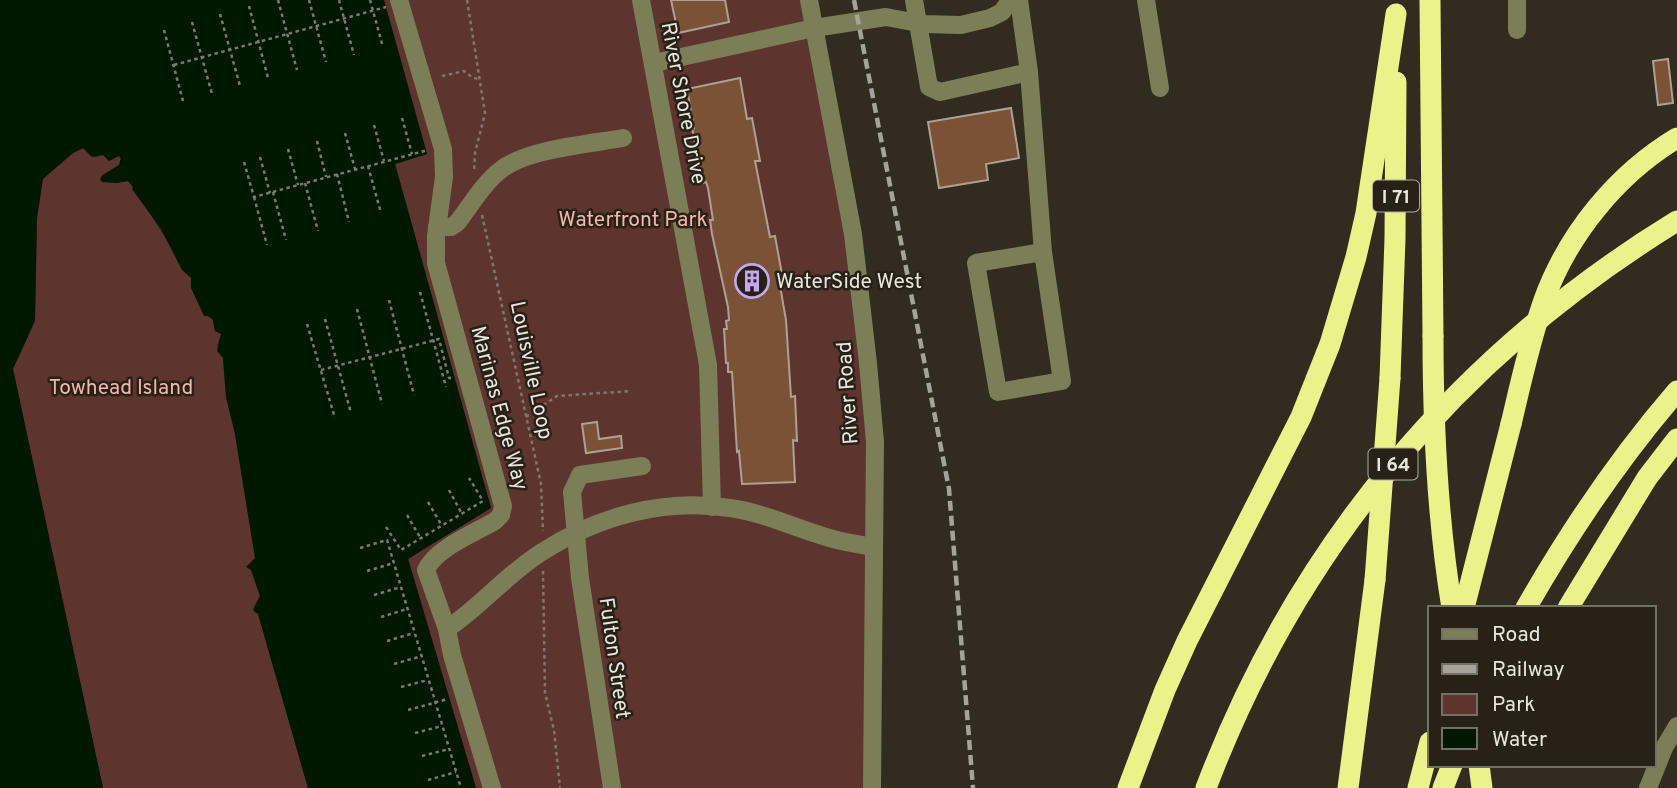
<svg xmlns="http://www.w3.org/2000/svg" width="1677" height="788" viewBox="0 0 1677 788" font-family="Overpass,sans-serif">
  <rect width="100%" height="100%" fill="#312b20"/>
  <g fill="#5e342f">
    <polygon points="384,0 807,0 853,234 875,442 873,788 476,788 408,558 491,508 395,164 427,154"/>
    <polygon points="83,148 96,157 103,155 109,161 119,156 121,159 119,165 101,176 102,182 117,183 128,181 131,184 191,278 213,320 215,331 221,334 217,345 223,358 226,397 235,434 255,558 251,569 260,596 254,606 254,612 258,614 308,788 103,788 13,369 35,321 37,218 43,178 73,153"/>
  </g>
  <polygon fill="#001700" points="0,0 384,0 427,154 395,164 491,508 408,559 476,788 308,788 258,614 253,610 260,596 251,570 246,567 255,558 235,434 226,397 223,358 217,351 221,334 215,331 213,320 208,316 204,316 191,288 191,278 182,270 161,229 132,189 133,187 128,181 117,183 102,182 100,179 103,175 119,165 121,158 119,156 109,161 103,155 92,157 83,148 73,153 43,179 37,218 35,321 13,369 103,788 0,788"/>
  <g fill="#7a5235" stroke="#aea096" stroke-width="2">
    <polygon points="671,0 725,0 729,22 678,33"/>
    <polygon points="1668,59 1673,103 1658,105 1653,61"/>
    <polygon points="740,78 747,119 752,118 760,161 755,161 770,237 775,236 783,280 779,280 786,320 791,397 795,396 797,441 793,440 795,482 742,484 739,451 737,452 732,372 728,372 728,363 726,363 724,329 727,329 726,321 729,320 728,307 712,234 710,220 713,220 708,188 706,182 703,183 692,128 694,128 687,89"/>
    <polygon points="1011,108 1019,158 986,164 988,180 939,188 928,122"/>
    <polygon points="597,422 599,439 621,436 622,448 586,453 582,424"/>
  </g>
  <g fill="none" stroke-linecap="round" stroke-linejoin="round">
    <g stroke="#7d786f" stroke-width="2.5" stroke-dasharray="3.5 3.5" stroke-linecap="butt">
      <polyline points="278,0 297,70"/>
      <polyline points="309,0 326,62"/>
      <polyline points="339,0 354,55"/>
      <polyline points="370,0 383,47"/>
      <polyline points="467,0 485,113 475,153 474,172"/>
      <polyline points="249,6 268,78"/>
      <polyline points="220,14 240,86"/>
      <polyline points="192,22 212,94"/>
      <polyline points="164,30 183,101"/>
      <polyline points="174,65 386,7"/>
      <polyline points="442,76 464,71 473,78 481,79"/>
      <polyline points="402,118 412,154"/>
      <polyline points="374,125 384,161"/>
      <polyline points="345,133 355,169"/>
      <polyline points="317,141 326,177"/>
      <polyline points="288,149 298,185"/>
      <polyline points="260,157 270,193"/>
      <polyline points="244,162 254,197 428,150"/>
      <polyline points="368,166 381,213"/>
      <polyline points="337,174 349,222"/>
      <polyline points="305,183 318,231"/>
      <polyline points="273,192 286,240"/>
      <polyline points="254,197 267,245"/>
      <polyline points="482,215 541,484 543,531"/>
      <polyline points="420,292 446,387"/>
      <polyline points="389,300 414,395"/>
      <polyline points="357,309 382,404"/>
      <polyline points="325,319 351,413"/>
      <polyline points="307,324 335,418"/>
      <polyline points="321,370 439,339 449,378 451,378"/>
      <polyline points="526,417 557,396 631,391"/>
      <polyline points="449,490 462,514"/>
      <polyline points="428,502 442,526"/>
      <polyline points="407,515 421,539"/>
      <polyline points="386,527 401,550 483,501 469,478"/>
      <polyline points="360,548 387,540 461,788"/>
      <polyline points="367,571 394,563"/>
      <polyline points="543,571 545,693 554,730 560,788"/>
      <polyline points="374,595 401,587"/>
      <polyline points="381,617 407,609"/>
      <polyline points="387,641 414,633"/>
      <polyline points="394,664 422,656"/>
      <polyline points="401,687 428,680"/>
      <polyline points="408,710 448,699"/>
      <polyline points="415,733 442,726"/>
      <polyline points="422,756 449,749"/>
      <polyline points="428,780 456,772"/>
    </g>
    <g stroke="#7b7e56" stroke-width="18">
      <path d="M399 0 443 149 444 177 436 236V263L503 506 501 515 495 521C475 533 436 548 426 570L447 629 452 655 492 788"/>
      <polyline points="641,0 708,365 712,507"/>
      <polyline points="809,0 853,234 868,363 875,442 872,788"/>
      <polyline points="914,0 929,87 940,92 1029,72 1019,0"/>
      <polyline points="1146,0 1160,88"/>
      <polyline points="1517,30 1517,0"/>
      <polyline points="654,63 814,28 886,17 923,24 961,25 990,18 1002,12 1010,0"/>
      <polyline points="1029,72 1043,252 1062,381 998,392 976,263 1043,252"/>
      <path d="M437 227H451L457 223C471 205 484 182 502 169 528 149 590 144 623 138"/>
      <path d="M447 629C481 606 507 574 542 552 598 516 664 498 730 508 767 513 801 531 837 540 849 543 861 545 874 547"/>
      <polyline points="612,788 580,578 572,492 580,475 642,466"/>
      <polyline points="1648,788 1664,748 1677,726"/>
    </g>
    <g stroke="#ebf289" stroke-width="21">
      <polyline points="1430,0 1433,336"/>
      <polyline points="1390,378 1395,239 1396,82"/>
      <polyline points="1464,608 1511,424"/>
      <path d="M1526 608C1570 531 1619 458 1677 391"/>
      <polyline points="1568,608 1647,478 1677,439"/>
      <polyline points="1128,788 1165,690 1187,641 1301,417 1330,344 1356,257 1366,213 1396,14"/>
      <path d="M1206 788C1297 547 1458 355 1677 221"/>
      <polyline points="1348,788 1375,580"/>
      <polyline points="1418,788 1430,742"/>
      <polyline points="1443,788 1452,765"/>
    </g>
    <polyline stroke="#a7a39a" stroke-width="4.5" stroke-dasharray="10 5" stroke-linecap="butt" points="854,0 949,489 973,788"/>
    <g stroke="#ebf289" stroke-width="21">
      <path d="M1433 336C1433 428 1437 517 1452 608"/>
      <path d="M1511 424C1521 382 1530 340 1544 300 1568 234 1617 174 1677 138"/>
      <polyline points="1375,580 1390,378"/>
      <polyline points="1479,765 1482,788"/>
    </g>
  </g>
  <defs>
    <g id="building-ring" transform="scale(1.75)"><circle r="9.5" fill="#272116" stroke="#c5a6f0" stroke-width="1.5"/><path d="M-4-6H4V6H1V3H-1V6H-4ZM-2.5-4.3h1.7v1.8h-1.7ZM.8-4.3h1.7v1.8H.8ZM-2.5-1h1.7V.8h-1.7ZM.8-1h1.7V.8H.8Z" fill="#c5a6f0"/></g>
  </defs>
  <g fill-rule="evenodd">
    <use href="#building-ring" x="752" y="281"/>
  </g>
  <g text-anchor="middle" stroke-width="5" stroke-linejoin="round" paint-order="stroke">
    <g fill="#272116" stroke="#b0aba3" stroke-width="2">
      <rect x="1373" y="180.5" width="46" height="31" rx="5"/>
      <rect x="1368.5" y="448.5" width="49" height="31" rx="5"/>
    </g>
    <g font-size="19" font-weight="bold" fill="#eae6df">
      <text x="1396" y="203">I 71</text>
      <text x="1393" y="471">I 64</text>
    </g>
    <g font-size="21" fill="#eae6df" stroke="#272116">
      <text transform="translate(684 103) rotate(79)" y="7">River Shore Drive</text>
      <text transform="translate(532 370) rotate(78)" y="7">Louisville Loop</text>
      <text transform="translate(847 393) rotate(-94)" y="7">River Road</text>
      <text transform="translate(500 408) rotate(75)" y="7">Marinas Edge Way</text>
      <text transform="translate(615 658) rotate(82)" y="7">Fulton Street</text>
    </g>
    <g font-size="21" fill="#f7b5ac" stroke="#272116">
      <text x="633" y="226">Waterfront Park</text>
      <text x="121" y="394">Towhead Island</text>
    </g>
    <g font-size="21" fill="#eae6df" stroke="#272116" text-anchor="start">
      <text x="776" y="288">WaterSide West</text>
    </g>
  </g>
  <rect x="1428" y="606" width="228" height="161" fill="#272116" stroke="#757066" stroke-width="2"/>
  <rect x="1442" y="629" width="35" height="10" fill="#7b7e56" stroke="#757066" stroke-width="2"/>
  <text x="1492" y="641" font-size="21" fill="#eae6df">Road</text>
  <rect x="1442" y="664" width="35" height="10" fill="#a7a39a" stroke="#757066" stroke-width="2"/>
  <text x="1492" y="676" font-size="21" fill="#eae6df">Railway</text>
  <rect x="1442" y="694" width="35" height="21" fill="#5e342f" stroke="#757066" stroke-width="2"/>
  <text x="1492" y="711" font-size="21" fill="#eae6df">Park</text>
  <rect x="1442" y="728" width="35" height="21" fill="#001700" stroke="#757066" stroke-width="2"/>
  <text x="1492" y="746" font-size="21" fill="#eae6df">Water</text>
</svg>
